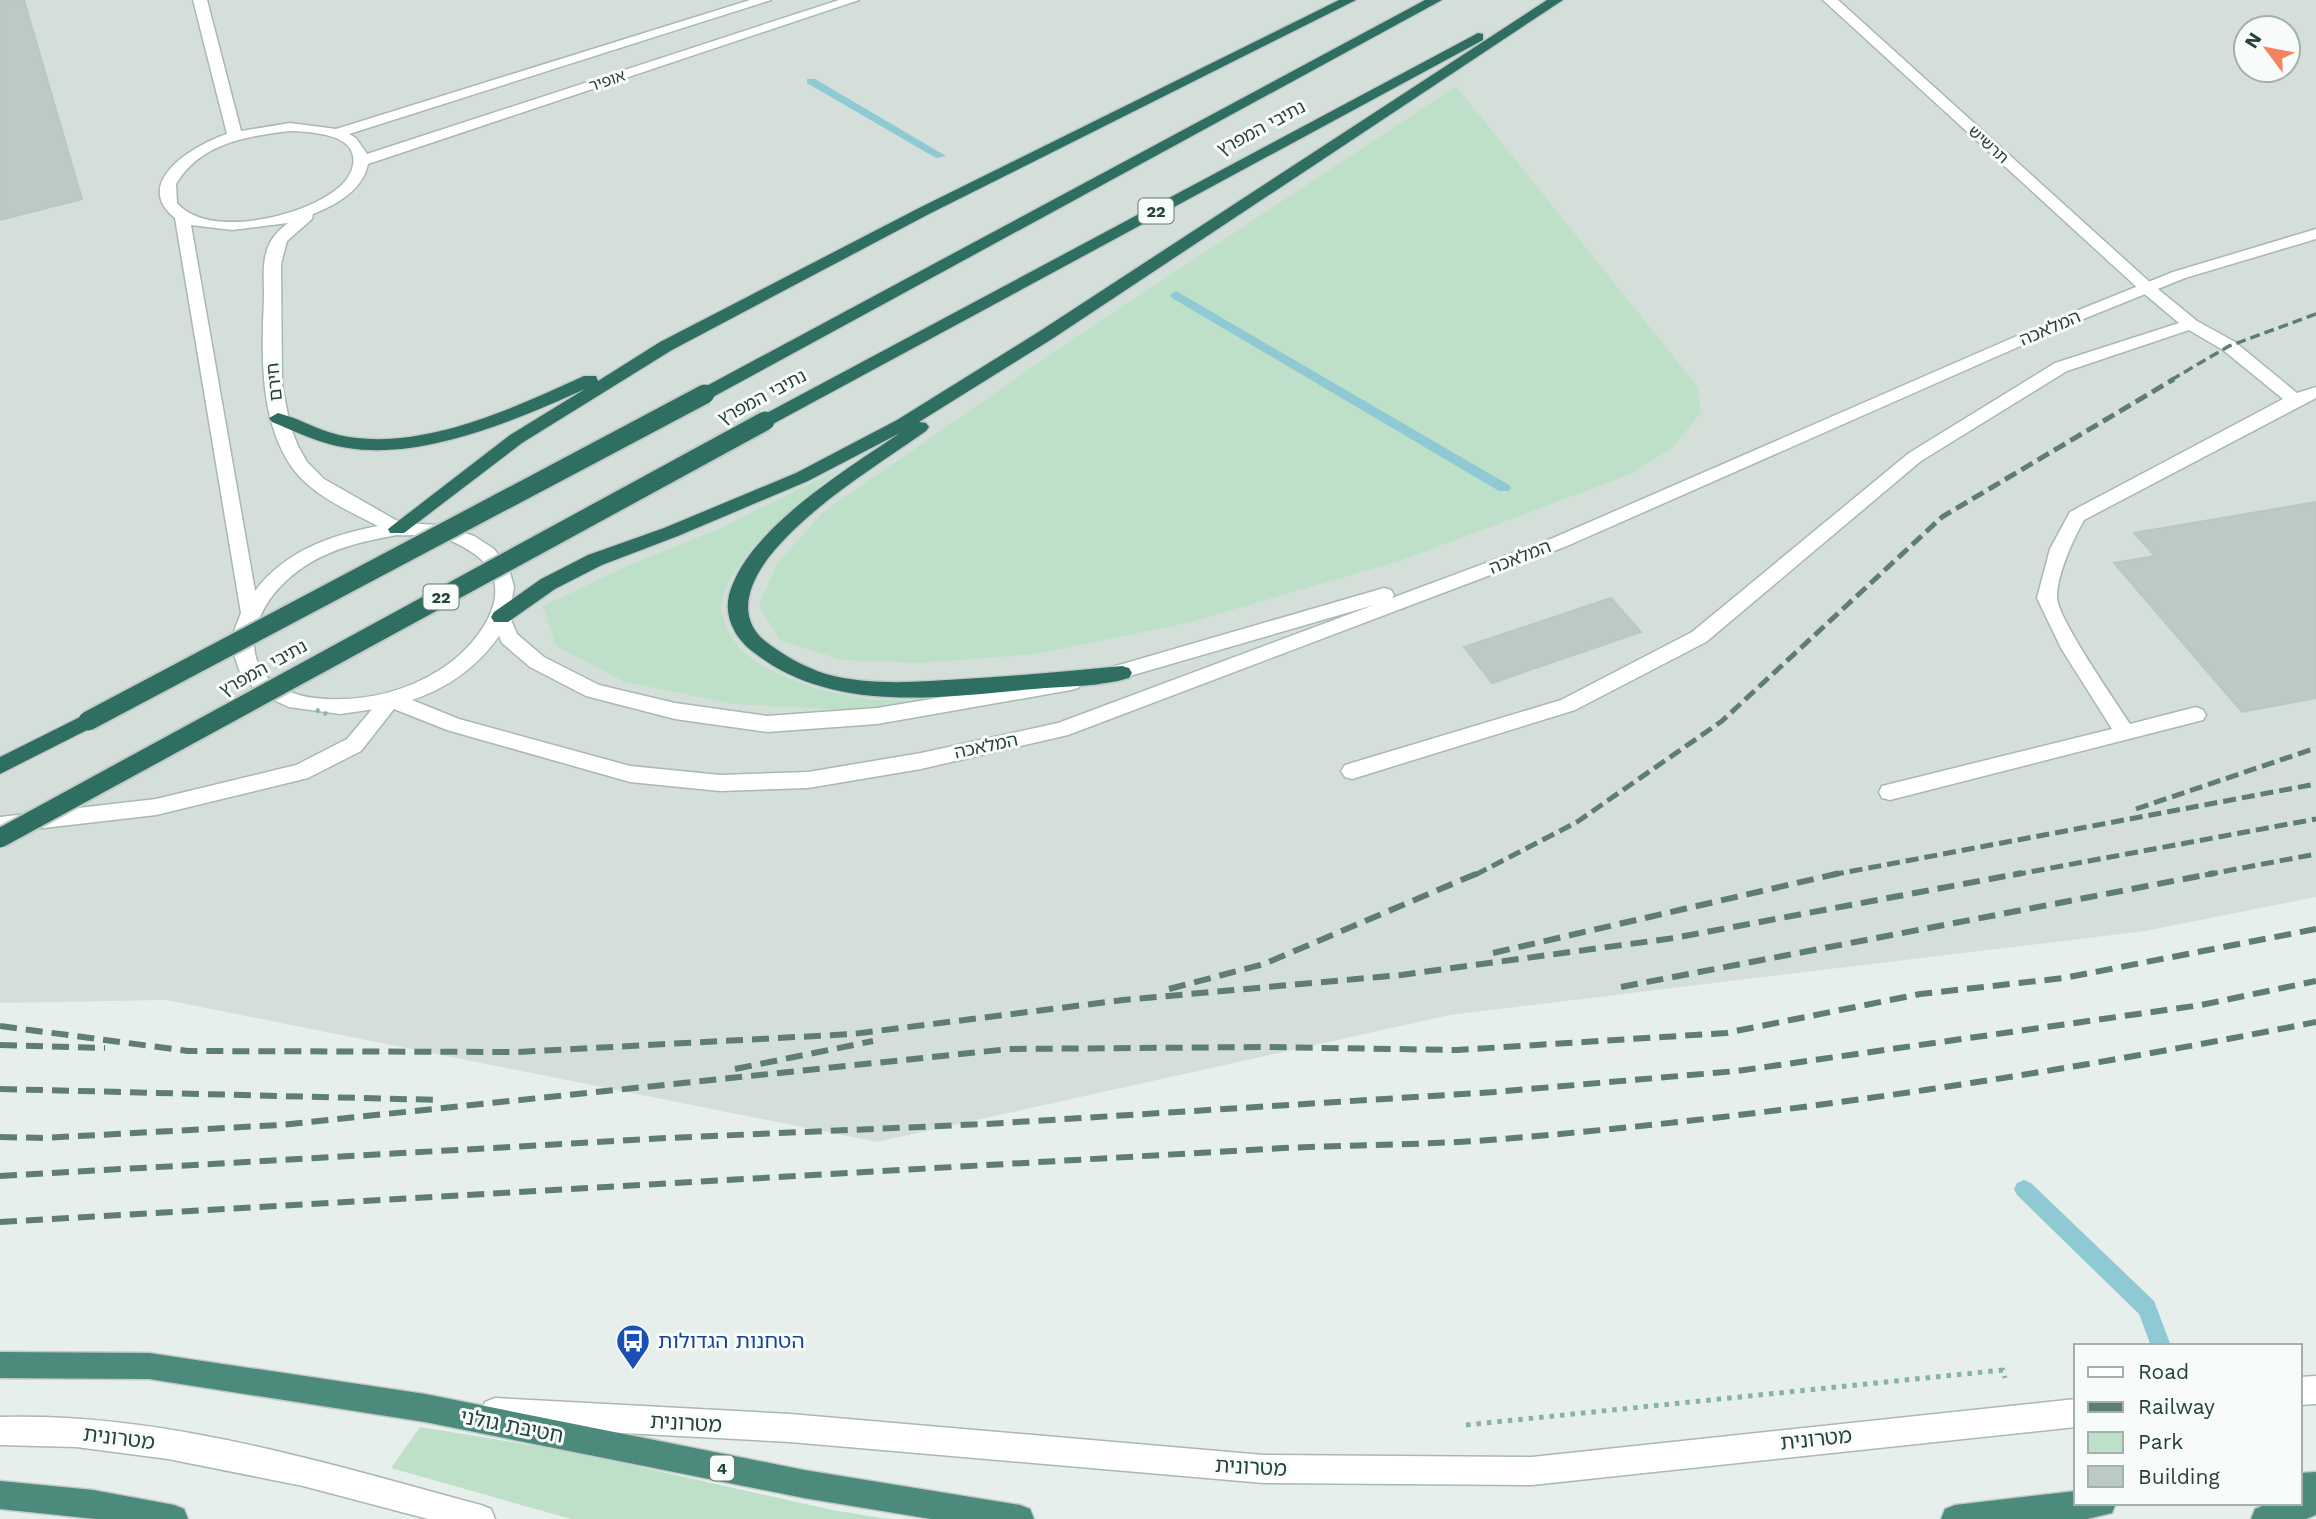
<svg xmlns="http://www.w3.org/2000/svg" width="2316" height="1519" viewBox="0 0 2316 1519" font-family="'Work Sans','Noto Sans Hebrew',sans-serif">
  <rect width="100%" height="100%" fill="#e6efeb"/>
  <path fill="#d4dfda" fill-rule="evenodd" d="M0 0H2316V897L2145 931 1450 1015 877 1142 166 1000 0 1003ZM2246 28H2288V70H2246Z"/>
  <g fill="#bfe0c8">
    <polygon points="1456,86 1698,387 1701,413 1672,448 1631,474 1399,561 1187,623 1036,654 920,663 842,660 780,640 759,606 776,565 822,513 1054,352"/>
    <path d="M840 469C801 503 733 550 721 604 720 610 724 618 726 624 739 673 831 695 876 700 894 701 912 700 930 699L864 711 733 704 625 682 556 646 543 606 627 566 714 531Z"/>
    <polygon points="420,1427 573,1452 832,1510 888,1519 571,1519 391,1468"/>
  </g>
  <g fill="none" stroke-linecap="round" stroke-linejoin="round">
    <g fill="#8ec9d4" fill-rule="evenodd">
      <polygon points="807,79 815,79 946,156 936,158 807,83"/>
      <polygon points="1176,291 1509,485 1511,488 1509,491 1499,491 1172,298 1170,295"/>
      <polygon points="2024,1180 2031,1183 2154,1301 2171,1346 2151,1346 2139,1314 2017,1195 2014,1189 2017,1183"/>
    </g>
  </g>
  <g fill="#bbcac4" stroke="#b8c9c2" stroke-width="2">
    <polygon points="0,0 24,0 82,199 0,220"/>
    <polygon points="2316,502 2316,698 2242,712 2114,563 2155,556 2134,533"/>
    <polygon points="1611,598 1641,632 1492,683 1464,647"/>
  </g>
  <g fill="none" stroke-linecap="round" stroke-linejoin="round">
    <g stroke="#a8b8b2" stroke-width="3">
      <g id="service">
        <path d="M1823 0H1838L2153 285 2197 321 2235 342 2297 393 2316 387V398L2084 520C2073 540 2057 574 2057 597 2057 618 2116 702 2130 724L2196 707 2203 710 2206 715 2203 720 1890 800 1882 798 1879 792 1882 786 1890 784 2112 729 2061 648 2037 598 2050 549 2070 512 2283 399 2223 350 2189 330 2067 371 1921 461 1706 642 1575 710 1352 779 1345 777 1341 771 1345 765 1561 700 1692 632 1909 453 2055 363 2179 323 2141 291Z"/>
        <polygon points="391,693 398,695 401,700 361,751 308,778 156,815 0,833 0,817 156,799 296,765 347,739 384,695"/>
        <polygon points="2316,1376 2316,1404 2300,1405 2300,1377"/>
        <polygon points="495,1398 790,1414 1264,1455 1532,1457 2076,1399 2076,1427 1532,1485 1264,1483 790,1442 495,1426 485,1422 481,1412 485,1402"/>
        <path d="M0 1417C163 1412 325 1463 481 1505L491 1509 495 1519H428L303 1486 168 1459 76 1447 0 1445Z"/>
      </g>
    </g>
    <g stroke="#a8b8b2" stroke-width="3">
      <path id="minor" d="M193 0H207L241 131 290 123 336 129 750 0H771L349 134 356 138 367 154 839 0H859L368 164C363 190 336 205 313 214L312 219 287 241 281 264 282 384 290 426 298 446 307 462 324 479 401 523 440 525 474 536 494 549 509 569 514 587 509 615 517 634 544 657 599 685 675 703 767 716 877 708 1071 676 1078 678 1081 683 1078 688 1071 690 877 724 767 732 675 719 586 696 530 667 502 643 499 636C477 667 448 688 412 700L459 719 630 766 720 775 808 772 921 753 1058 723 1374 605 1102 684 1095 682 1092 677 1095 672 1384 588 1391 590 1394 595 1392 598 1553 538 2049 322 2173 272 2316 229V239L2185 278 2061 328 1567 546 1068 735 921 769 808 788 720 791 630 782 447 730 389 707 340 714 289 707 258 693 240 672 233 652 234 631 241 613 175 218C130 182 196 144 227 134ZM290 131C310 132 359 133 353 165 351 177 341 187 330 194 297 217 208 239 177 203L176 184C200 143 247 136 290 131ZM288 223C280 229 272 237 268 247 262 262 264 279 264 295 262 353 258 421 294 470 314 496 349 511 378 526 331 535 285 551 255 591L191 225 232 230ZM397 535C409 536 422 534 434 536 448 538 461 545 473 553 525 588 475 649 438 671 404 692 365 701 326 699 232 694 237 613 302 568 331 548 364 541 397 535Z"/>
    </g>
    <g stroke="#c2cac8" stroke-width="3">
      <g id="trunk">
        <polygon points="0,1352 149,1353 425,1394 804,1470 1020,1505 1030,1509 1034,1519 931,1519 804,1498 425,1422 149,1379 0,1378"/>
        <polygon points="2316,1472 2316,1515 2306,1519 2251,1519 2255,1509 2269,1503 2300,1503 2300,1473"/>
        <polygon points="0,1481 93,1490 174,1505 184,1509 188,1519 96,1519 0,1509"/>
        <polygon points="2076,1491 2076,1503 2116,1503 2112,1513 2087,1519 1941,1519 1945,1509 1955,1505"/>
      </g>
    </g>
    <g stroke="#c2cac8" stroke-width="3">
      <g id="motorway">
        <path d="M1339 0H1356L929 214 672 350 522 443 404 533H390L388 529 510 435 585 389C517 420 423 460 348 448 321 444 296 432 272 422L269 418 278 413C302 419 324 434 349 437 428 449 513 408 584 376H596L598 381 660 342 919 208Z"/>
        <polygon points="1425,0 1442,0 711,398 699,398 696,394 699,390"/>
        <path d="M1547 0H1563L1052 339 919 422 926 423 929 427 926 431C872 469 811 505 769 557 749 583 736 617 765 641 783 655 804 667 826 674 870 686 918 682 963 679 1016 676 1069 671 1122 666L1129 668 1132 673 1129 678C1100 687 1065 686 1034 689 941 697 831 715 752 651 735 638 724 617 729 595 747 529 846 470 900 433L808 481 678 536 602 565 555 589 508 622H494L491 617 494 612 541 579 588 555 664 528 796 473 897 420 1040 331Z"/>
        <polygon points="1478,33 1483,34 1483,40 771,425 765,426 756,421 759,417"/>
        <polygon points="88,713 95,716 98,721 95,726 0,774 0,757"/>
      </g>
    </g>
    <polyline stroke="#86b3a5" stroke-width="5" stroke-dasharray="4.5 6" stroke-linecap="butt" points="1466,1425 2003,1370 2005,1378"/>
    <use href="#service" fill="#fff" fill-rule="evenodd"/>
    <use href="#minor" fill="#fff" fill-rule="evenodd"/>
    <use href="#trunk" fill="#4c8a7c" fill-rule="evenodd"/>
    <use href="#motorway" fill="#2f6f62" fill-rule="evenodd"/>
    <polyline stroke="#5f7d75" stroke-width="3.5" stroke-dasharray="10 5" stroke-linecap="butt" points="2171,380 2229,346 2316,314"/>
    <g stroke="#5f7d75" stroke-width="5" stroke-dasharray="13 6" stroke-linecap="butt">
      <polyline points="2136,809 2316,748"/>
      <polyline points="1475,875 1577,822 1722,721 1942,517 2174,379"/>
      <polyline points="1831,875 2316,784"/>
      <polyline points="2013,875 2316,819"/>
      <polyline points="2205,875 2316,854"/>
    </g>
    <g stroke="#5f7d75" stroke-width="6" stroke-dasharray="17 9" stroke-linecap="butt">
      <polyline points="1493,953 1840,873"/>
      <polyline points="1621,987 2215,873"/>
      <polyline points="1169,989 1264,964 1478,873"/>
      <polyline points="0,1026 188,1051 518,1052 853,1034 1123,1000 1401,975 1674,938 2022,873"/>
      <polyline points="0,1045 105,1048"/>
      <polyline points="735,1069 873,1041"/>
      <polyline points="0,1089 441,1100"/>
      <polyline points="0,1137 43,1138 280,1125 1009,1049 1263,1047 1457,1050 1726,1033 1920,994 2064,978 2316,929"/>
      <polyline points="0,1176 667,1138 986,1124 1495,1092 1737,1071 2201,1005 2316,981"/>
      <path d="M0 1222 1283 1148C1352 1145 1421 1145 1489 1140 1767 1118 2043 1076 2316 1022"/>
    </g>
    <g stroke="#c2cac8" stroke-width="23" stroke-linecap="butt">
      <g id="motorway-bridge">
        <polyline points="88,721 705,394"/>
        <polyline points="0,838 765,421"/>
      </g>
    </g>
    <polyline stroke="#86b3a5" stroke-width="4.5" stroke-dasharray="3.5 5" stroke-linecap="butt" points="316,710 327,714"/>
    <use href="#motorway-bridge" stroke="#2f6f62" stroke-width="19"/>
  </g>
  <defs>
    <g id="bus-pin" transform="scale(1.75)"><path d="M0 17L-7.5 6A9.5 9.5 0 1 1 7.5 6Z" fill="#1a4fb4" stroke="#f7fbf9"/><path d="M-5-6H5V4H4V6H2V4H-2V6H-4V4H-5ZM-3.5-4V0h7V-4ZM-3.5 1.2v1.5H-2V1.2ZM2 1.2v1.5H3.5V1.2Z" fill="#fff"/></g>
  </defs>
  <g fill-rule="evenodd">
    <use href="#bus-pin" x="633" y="1341"/>
  </g>
  <g text-anchor="middle" stroke-width="6" stroke-linejoin="round" paint-order="stroke">
    <g font-size="16" fill="#24423a" stroke="#f7fbf9">
      <text transform="translate(607 80) rotate(-18)" y="6">אופיר</text>
      <text transform="translate(1989 144) rotate(42)" y="6">תרשיש</text>
    </g>
    <g fill="#f7fbf9" stroke="#637a73" stroke-width="2">
      <rect x="1138.5" y="198.5" width="35" height="25" rx="5"/>
      <rect x="423.5" y="584.5" width="35" height="25" rx="5"/>
      <rect x="710" y="1455.5" width="24" height="25" rx="5"/>
    </g>
    <g font-size="16" font-weight="bold" fill="#24423a">
      <text x="1156" y="217">22</text>
      <text x="441" y="603">22</text>
      <text x="722" y="1474">4</text>
    </g>
    <g font-size="18" fill="#24423a" stroke="#f7fbf9">
      <text transform="translate(1261 128) rotate(-28)" y="6">נתיבי המפרץ</text>
      <text transform="translate(2050 328) rotate(-23)" y="6">המלאכה</text>
      <text transform="translate(274 382) rotate(-96)" y="6">חירם</text>
      <text transform="translate(762 397) rotate(-28)" y="6">נתיבי המפרץ</text>
      <text transform="translate(1520 557) rotate(-21)" y="6">המלאכה</text>
      <text transform="translate(263 668) rotate(-29)" y="6">נתיבי המפרץ</text>
      <text transform="translate(986 746) rotate(-12)" y="6">המלאכה</text>
    </g>
    <g font-size="21" fill="#164399" stroke="#f7fbf9" text-anchor="start">
      <text x="658" y="1348">הטחנות הגדולות</text>
    </g>
    <g font-size="21" fill="#24423a" stroke="#f7fbf9">
      <text transform="translate(686 1423) rotate(3)" y="7">מטרונית</text>
      <text transform="translate(512 1426) rotate(11)" y="7">חטיבת גולני</text>
      <text transform="translate(119 1438) rotate(7)" y="7">מטרונית</text>
      <text transform="translate(1816 1439) rotate(-6)" y="7">מטרונית</text>
      <text transform="translate(1251 1467) rotate(3)" y="7">מטרונית</text>
    </g>
  </g>
  <rect x="2074" y="1344" width="228" height="161" fill="#f7fbf9" stroke="#a3b1ad" stroke-width="2"/>
  <rect x="2088" y="1367" width="35" height="10" fill="#ffffff" stroke="#a3b1ad" stroke-width="2"/>
  <text x="2138" y="1379" font-size="21" fill="#24423a">Road</text>
  <rect x="2088" y="1402" width="35" height="10" fill="#5f7d75" stroke="#a3b1ad" stroke-width="2"/>
  <text x="2138" y="1414" font-size="21" fill="#24423a">Railway</text>
  <rect x="2088" y="1432" width="35" height="21" fill="#bfe0c8" stroke="#a3b1ad" stroke-width="2"/>
  <text x="2138" y="1449" font-size="21" fill="#24423a">Park</text>
  <rect x="2088" y="1466" width="35" height="21" fill="#bbcac4" stroke="#a3b1ad" stroke-width="2"/>
  <text x="2138" y="1484" font-size="21" fill="#24423a">Building</text>
  <g transform="translate(2267 49) rotate(302)"><circle r="33" fill="#f7fbf9" stroke="#a3b1ad" stroke-width="2"/>
  <path d="M0-5L12 26L0 18L-12 26Z" fill="#f4845f"/>
  <text y="-10" font-size="19" font-weight="bold" text-anchor="middle" fill="#24423a">N</text>
  </g>
</svg>
